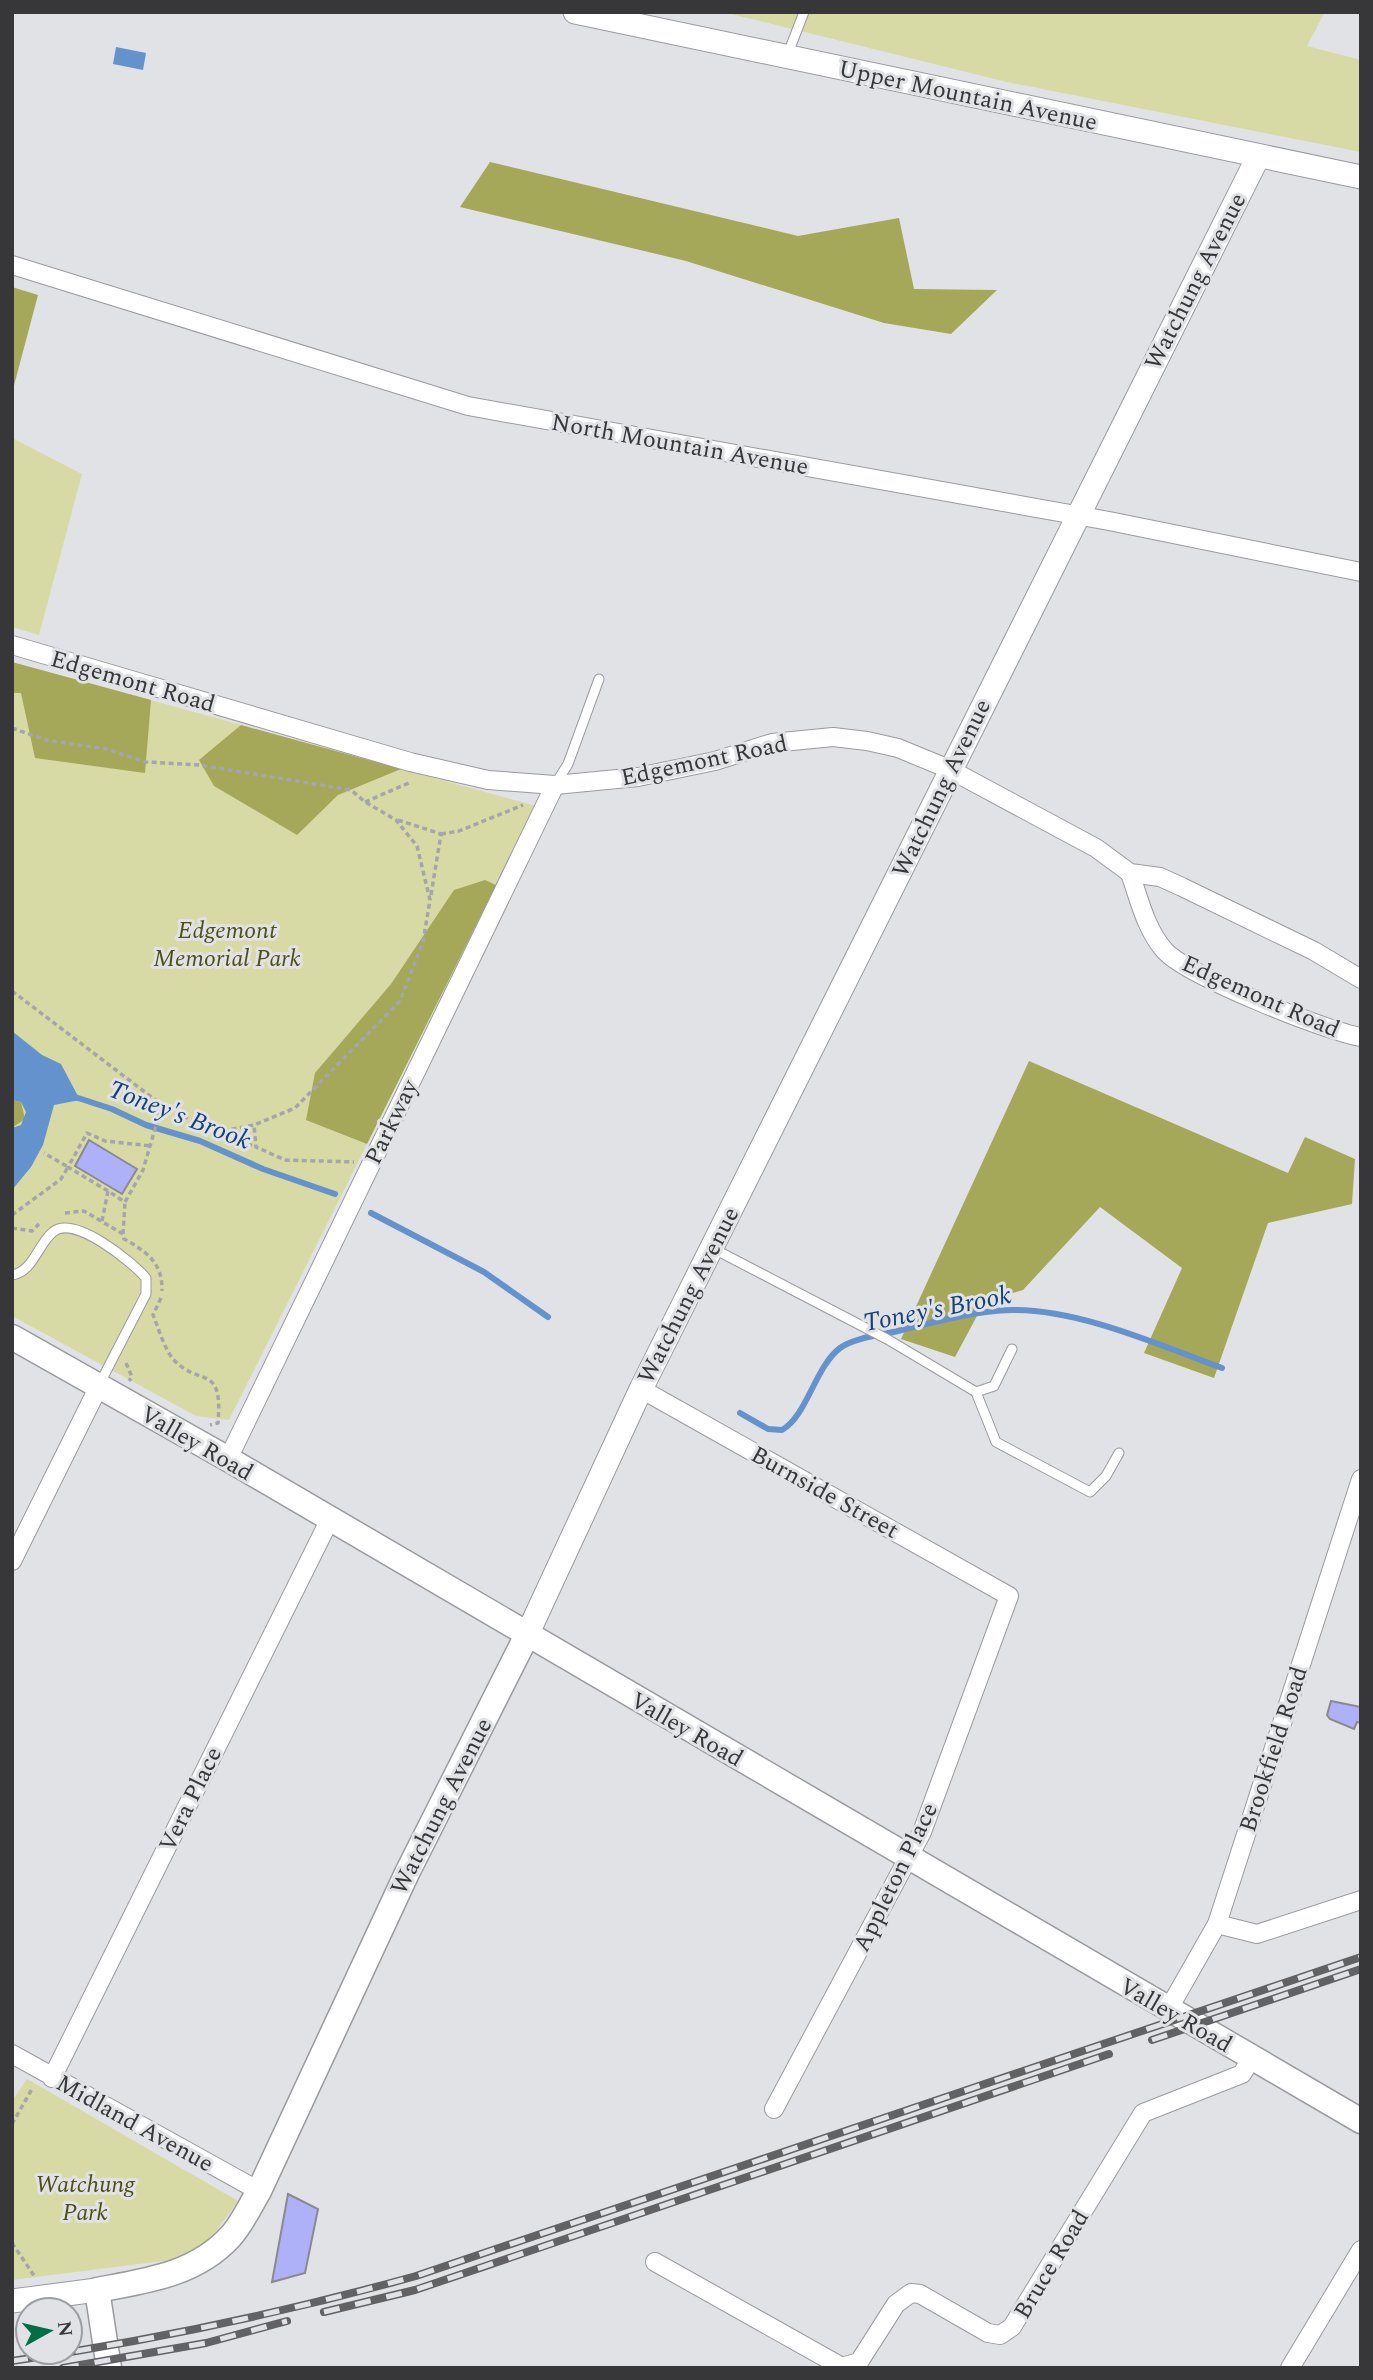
<svg xmlns="http://www.w3.org/2000/svg" width="1373" height="2380" viewBox="0 0 1373 2380" font-family="Spectral,serif">
  <rect width="100%" height="100%" fill="#e1e2e6"/>
  <g fill="#d7daa4">
    <polygon points="723,12 1325,12 1307,46 1361,60 1361,152 1007,82"/>
    <polygon points="12,438 82,474 39,635 12,627"/>
    <polygon points="12,662 536,806 229,1420 196,1416 12,1316"/>
    <polygon points="27,2079 238,2201 206,2245 179,2259 12,2280 12,2101"/>
  </g>
  <g fill="#a5a759">
    <polygon points="490,162 798,236 899,218 914,289 997,290 951,334 884,323 686,261 460,207"/>
    <polygon points="12,287 38,295 12,393"/>
    <polygon points="12,662 151,700 145,773 35,758 21,693 12,693"/>
    <polygon points="241,725 401,769 338,795 297,835 214,786 199,760"/>
    <polygon points="485,880 496,885 367,1144 306,1120 315,1073 391,984 454,890"/>
    <polygon points="1029,1061 1288,1173 1305,1137 1355,1159 1352,1204 1268,1223 1214,1378 1144,1353 1182,1268 1100,1207 1023,1290 985,1301 955,1357 901,1339"/>
    <polygon points="12,1100 21,1102 25,1119 12,1128"/>
  </g>
  <g fill="#6392cc">
    <polygon points="116,47 146,53 143,70 113,64"/>
    <polygon points="12,1031 42,1055 61,1064 80,1100 54,1105 43,1145 31,1167 12,1190 12,1128 21,1125 26,1112 21,1102 12,1100"/>
  </g>
  <g fill="none" stroke-linecap="round" stroke-linejoin="round">
    <g stroke="#6392cc" stroke-width="6">
      <polyline points="75,1097 112,1109 146,1125 200,1141 263,1169 335,1194"/>
      <polyline points="371,1213 484,1272 548,1317"/>
      <path d="M740 1413 768 1429 782 1430C807 1416 815 1367 840 1348 855 1337 884 1335 902 1330 938 1321 974 1311 1012 1310 1079 1309 1159 1345 1222 1368"/>
    </g>
  </g>
  <g fill="#afb1f8" stroke="#898a8e" stroke-width="2">
    <polygon points="89,1140 137,1169 122,1194 75,1166"/>
    <polygon points="1331,1701 1361,1707 1361,1723 1357,1722 1354,1729 1330,1719 1327,1715"/>
    <polygon points="288,2194 318,2209 305,2273 272,2282"/>
  </g>
  <g fill="none" stroke-linecap="round" stroke-linejoin="round">
    <g stroke="#9b9b9f" stroke-width="11">
      <g id="service">
        <polyline points="787,56 804,12"/>
        <polyline points="556,783 568,764 599,679"/>
        <polyline points="714,1249 887,1339 976,1392 994,1386 1012,1349"/>
        <path d="M12 1275C33 1272 38 1244 53 1232 74 1214 132 1262 146 1278V1294L99 1385"/>
        <polyline points="976,1392 996,1442 1090,1492 1106,1476 1119,1453"/>
      </g>
    </g>
    <g stroke="#9b9b9f" stroke-width="20">
      <g id="minor">
        <polyline points="12,265 468,406 1109,521 1361,572"/>
        <polyline points="12,645 410,762 488,780 555,785 638,777 715,761 772,743 833,737 867,741 898,748 949,769 1096,848 1130,873 1160,877 1182,887 1314,951 1361,979"/>
        <path d="M1130 873C1139 899 1146 930 1165 951 1188 976 1325 1031 1361 1037"/>
        <polyline points="641,1389 1009,1596 922,1832 774,2109"/>
        <polyline points="228,1459 555,785"/>
        <polyline points="12,1561 99,1386"/>
        <polyline points="1217,1924 1257,1934 1361,1900"/>
        <polyline points="1168,2010 1217,1924 1361,1479"/>
        <polyline points="12,2054 259,2191"/>
        <polyline points="52,2078 329,1521"/>
        <polyline points="655,2262 842,2367 859,2362 896,2304 911,2293 920,2294 988,2333 1000,2335 1012,2327 1143,2113 1242,2074 1251,2059"/>
        <polyline points="1290,2368 1361,2250"/>
      </g>
    </g>
    <g stroke="#9b9b9f" stroke-width="25">
      <g id="tertiary">
        <polyline points="575,12 1361,177"/>
        <polyline points="527,1635 641,1389 1258,157"/>
        <polyline points="12,2301 97,2290"/>
      </g>
    </g>
    <g stroke="#9b9b9f" stroke-width="27">
      <g id="secondary">
        <polyline points="12,1337 228,1459 1361,2121"/>
        <path d="M109 2368 97 2290C145 2281 195 2275 230 2237 242 2224 250 2206 259 2191L407 1873 527 1635"/>
      </g>
    </g>
    <g stroke="#a5a6a9" stroke-width="3.5" stroke-dasharray="5 3.5" stroke-linecap="butt">
      <polyline points="12,728 46,740 107,749 146,762 199,765 351,790 365,802 396,820 417,846 430,900 423,942 400,1001 295,1108 254,1125"/>
      <polyline points="365,802 411,782"/>
      <polyline points="398,820 441,834 431,895"/>
      <polyline points="441,834 459,831 523,805"/>
      <polyline points="12,991 162,1105 205,1127 227,1130 254,1125 256,1147 285,1160 354,1162"/>
      <polyline points="227,1130 234,1139 256,1147"/>
      <polyline points="108,1191 68,1167 87,1133 105,1141 151,1146"/>
      <path d="M65 1213 84 1211 123 1234 124 1239C146 1251 163 1263 162 1291"/>
      <polyline points="12,1215 61,1179 68,1167 44,1153"/>
      <polyline points="102,1221 108,1191 125,1202 143,1170 162,1105"/>
      <polyline points="12,1228 32,1231 39,1224"/>
      <polyline points="123,1234 125,1202"/>
      <path d="M161 1298 153 1315C159 1329 164 1349 174 1360 200 1388 223 1362 218 1423L210 1425"/>
      <polyline points="126,1363 132,1377 129,1381"/>
      <polyline points="12,2124 32,2089"/>
      <polyline points="12,2243 35,2277"/>
    </g>
    <use href="#service" stroke="#fff" stroke-width="9"/>
    <use href="#minor" stroke="#fff" stroke-width="18"/>
    <use href="#tertiary" stroke="#fff" stroke-width="23"/>
    <use href="#secondary" stroke="#fff" stroke-width="24"/>
    <g stroke="#626265" stroke-width="8">
      <g id="rail">
        <polyline points="1152,2040 1361,1969"/>
        <polyline points="324,2312 415,2290 1109,2054"/>
        <path d="M12 2361C149 2341 283 2313 416 2276L1361 1957"/>
        <polyline points="63,2368 206,2343 287,2321"/>
      </g>
    </g>
    <use href="#rail" stroke="#e1e2e6" stroke-width="5" stroke-dasharray="16" stroke-linecap="butt"/>
  </g>
  <g text-anchor="middle" stroke-width="6" stroke-linejoin="round" paint-order="stroke">
    <g font-size="24" fill="#373739" stroke="#e1e2e6">
      <text transform="translate(968 95) rotate(12)" y="8">Upper Mountain Avenue</text>
      <text transform="translate(1195 281) rotate(-63)" y="8">Watchung Avenue</text>
      <text transform="translate(680 444) rotate(10)" y="8">North Mountain Avenue</text>
      <text transform="translate(133 681) rotate(16)" y="8">Edgemont Road</text>
      <text transform="translate(704 760) rotate(-12)" y="8">Edgemont Road</text>
      <text transform="translate(941 788) rotate(-64)" y="8">Watchung Avenue</text>
      <text transform="translate(1261 996) rotate(24)" y="8">Edgemont Road</text>
      <text transform="translate(391 1122) rotate(-64)" y="8">Parkway</text>
      <text transform="translate(688 1295) rotate(-63)" y="8">Watchung Avenue</text>
      <text transform="translate(197 1443) rotate(30)" y="8">Valley Road</text>
      <text transform="translate(825 1492) rotate(29)" y="8">Burnside Street</text>
      <text transform="translate(687 1729) rotate(30)" y="8">Valley Road</text>
      <text transform="translate(1273 1749) rotate(-72)" y="8">Brookfield Road</text>
      <text transform="translate(190 1799) rotate(-64)" y="8">Vera Place</text>
      <text transform="translate(441 1806) rotate(-63)" y="8">Watchung Avenue</text>
      <text transform="translate(895 1877) rotate(-64)" y="8">Appleton Place</text>
      <text transform="translate(1176 2015) rotate(30)" y="8">Valley Road</text>
      <text transform="translate(135 2123) rotate(29)" y="8">Midland Avenue</text>
      <text transform="translate(1051 2264) rotate(-59)" y="8">Bruce Road</text>
    </g>
    <g font-size="24" font-style="italic" fill="#4f5015" stroke="#e1e2e6">
      <text x="227" y="938">Edgemont<tspan x="227" dy="28">Memorial Park</tspan></text>
      <text x="85" y="2192">Watchung<tspan x="85" dy="28">Park</tspan></text>
    </g>
    <g font-size="26" font-style="italic" fill="#134279" stroke="#e1e2e6">
      <text transform="translate(180 1114) rotate(21)" y="9">Toney's Brook</text>
      <text transform="translate(937 1308) rotate(-11)" y="9">Toney's Brook</text>
    </g>
  </g>
  <rect width="1373" height="2380" fill="none" stroke="#373739" stroke-width="28"/>
  <g transform="translate(49 2331) rotate(82)"><circle r="33" fill="#e1e2e6" stroke="#9d9ea1" stroke-width="2"/>
  <path d="M0-5L12 26L0 18L-12 26Z" fill="#026e46"/>
  <text y="-10" font-size="19" font-weight="bold" text-anchor="middle" fill="#373739">N</text>
  </g>
</svg>
